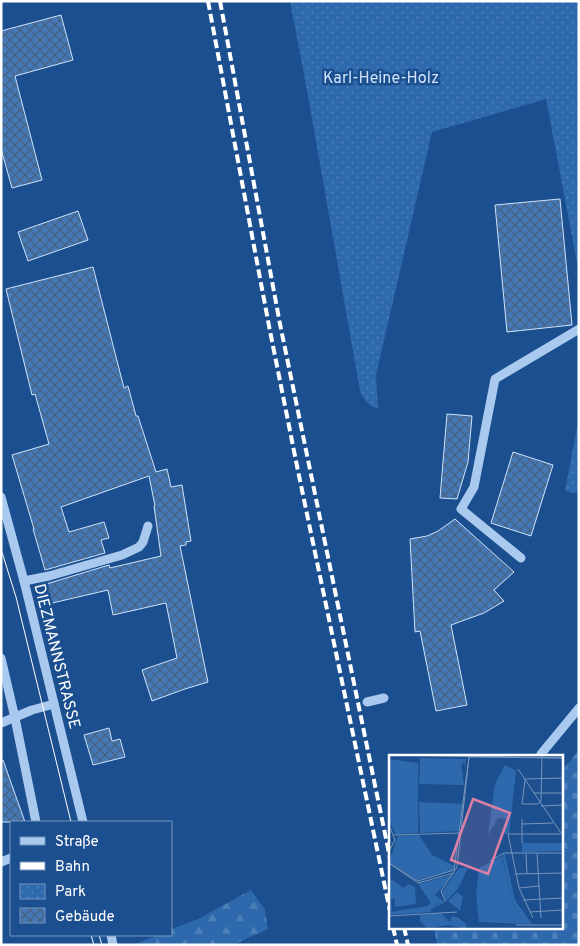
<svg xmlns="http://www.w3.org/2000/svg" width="580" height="946" viewBox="0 0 580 946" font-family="Overpass,sans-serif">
  <defs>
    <pattern id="forest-firs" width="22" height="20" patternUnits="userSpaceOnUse" patternTransform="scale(1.25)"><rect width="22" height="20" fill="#2e69ad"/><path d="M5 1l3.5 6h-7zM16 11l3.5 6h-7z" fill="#4d80b9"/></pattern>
    <pattern id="cemetery-stones" width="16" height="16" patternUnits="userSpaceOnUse" patternTransform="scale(1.25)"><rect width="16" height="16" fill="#2e69ad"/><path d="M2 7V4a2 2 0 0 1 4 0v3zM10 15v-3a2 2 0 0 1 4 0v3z" fill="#4d80b9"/></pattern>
    <pattern id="park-dots" width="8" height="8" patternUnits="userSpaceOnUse" patternTransform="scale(1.25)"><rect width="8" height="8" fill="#2e69ad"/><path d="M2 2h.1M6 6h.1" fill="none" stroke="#4d80b9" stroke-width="1.8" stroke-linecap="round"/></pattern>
    <pattern id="building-cross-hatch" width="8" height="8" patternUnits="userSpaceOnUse" patternTransform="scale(1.25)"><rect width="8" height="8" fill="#4478b7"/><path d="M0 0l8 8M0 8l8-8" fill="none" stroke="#486282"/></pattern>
  </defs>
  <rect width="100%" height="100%" fill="#1b4f8f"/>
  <polygon fill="url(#forest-firs)" points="251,890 265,910 268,929 233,945 133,945 158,935 171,935 171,929 196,920"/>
  <polygon fill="url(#cemetery-stones)" points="579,750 579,945 437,945 434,927 561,927 561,772"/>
  <g fill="url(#park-dots)">
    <path d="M290 1H579V273L546 99 432 132 376 375 378 408C368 407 365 400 360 391L308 96Z"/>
    <polygon points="579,417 579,494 565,491"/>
  </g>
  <g fill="url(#building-cross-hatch)" stroke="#cfe3fa">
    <polygon points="61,15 73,60 15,76 42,180 12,188 1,149 1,31"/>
    <polygon points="560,199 572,325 507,332 495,205"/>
    <polygon points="78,211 88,240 28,261 18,232"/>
    <polygon points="93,267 124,388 128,386 136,416 138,416 156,472 167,469 171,487 182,485 191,541 186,542 186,545 180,546 208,682 185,689 152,701 142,670 177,658 166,603 113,615 108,590 48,604 43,585 109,565 110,568 161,556 154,506 155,506 149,476 61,507 69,532 104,522 109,538 101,540 105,553 45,570 33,529 34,529 12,455 49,444 35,394 32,395 6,289"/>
    <polygon points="447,414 472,416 468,462 457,499 440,498"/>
    <polygon points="513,452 553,465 531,536 491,523"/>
    <polygon points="455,519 514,572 494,590 504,601 484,613 451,625 467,705 436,711 420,631 415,632 410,539 427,536 438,531"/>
    <polygon points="109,728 112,741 120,739 125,757 93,765 84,735"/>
    <polygon points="1,760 3,760 25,822 1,822"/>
  </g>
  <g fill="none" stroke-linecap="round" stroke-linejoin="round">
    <g stroke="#a9c9ee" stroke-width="9">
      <polyline points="1,497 24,581 83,822"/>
      <polyline points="521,558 461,509 474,487 495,379 579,329"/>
      <polyline points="24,581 49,576 122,555 139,547 143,542 148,526"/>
      <polyline points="1,658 15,718 36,822"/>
      <polyline points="367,702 384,698"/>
      <polyline points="1,723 32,710 54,704"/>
      <polyline points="541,754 579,708"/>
      <polyline points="1,862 11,858"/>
      <polyline points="111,935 113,945"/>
    </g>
    <g stroke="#fff" stroke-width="1">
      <polyline points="1,549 16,597 71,822"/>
      <polyline points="91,935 94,945"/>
      <polyline points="99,935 102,945"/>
    </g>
    <g stroke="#fff" stroke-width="4" stroke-dasharray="9 4" stroke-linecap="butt">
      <polyline points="208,1 269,326 298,471 390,911"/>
      <polyline points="220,1 280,324 390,858"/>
      <polyline points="393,927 397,945"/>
      <polyline points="404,927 408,945"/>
    </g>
  </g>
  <g text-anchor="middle" stroke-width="5" stroke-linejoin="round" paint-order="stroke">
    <g font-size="16" fill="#cfe3fa" stroke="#1b4f8f">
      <text x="381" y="83">Karl-Heine-Holz</text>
    </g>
    <g font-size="16" fill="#fff" stroke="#1b4f8f">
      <text transform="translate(58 656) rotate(76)" y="6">DIEZMANNSTRASSE</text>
    </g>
  </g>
  <g transform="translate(389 755)">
    <rect width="174" height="174" fill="#1b4f8f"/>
    <path d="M31 3 77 4 76 14 75 5 74 9 31 7ZM62 142 53 149 42 154V157L0 160V157L48 150Z" fill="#2e69ad"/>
    <path d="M113 101 124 149 135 169 90 167 87 140 90 113Z" fill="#2e69ad"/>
    <path d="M0 4 29 8V78L7 79 0 67ZM31 7H72L75 30 30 29ZM116 10 127 16 120 79H114L117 64 109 63 99 80 106 29ZM30 80 43 100 66 111 65 115 29 125 0 107 9 81ZM133 88H174V96L133 97ZM113 99H116L126 145 143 169H135L124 149ZM70 113H79L69 134 57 146 53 137ZM64 120 46 140 55 147 35 153 42 148 29 129ZM0 123 15 133 19 129 26 132 27 149 6 152V144H2L3 156 0 157ZM68 137 74 142 71 156 59 146ZM52 158 61 167 63 161 70 163 77 169V174L60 170 38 173 31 166V160Z" fill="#2e69ad"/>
    <path d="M30 47 73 49 70 76 31 78Z" fill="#2e69ad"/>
    <path fill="none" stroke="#7695bc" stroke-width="1" d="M3 0 174 3M129 14 174 81M135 24 174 23M136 25 133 49H149L152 46 153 0M144 38H174M152 51 174 50M133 69 164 68M0 70 6 85 0 96M5 80 72 78M133 88V64M137 98 138 119M148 98 152 163M101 106 115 98H174M0 108 29 128 65 118M0 108 29 126 65 115 80 2 174 3M126 119 174 118M130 133 150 131M134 145 174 143M56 146 52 136 68 112 80 2M141 157 174 155M0 161 68 157M144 163 130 133 119 79H171M127 170H174"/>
    <path fill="#dd80a5" fill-opacity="0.15" stroke="#dd80a5" stroke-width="2.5" d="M84 44 121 58 99 119 62 105Z"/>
    <rect width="174" height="174" fill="none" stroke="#fff" stroke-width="2.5"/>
  </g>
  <rect width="580" height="946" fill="none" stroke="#ffffff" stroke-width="5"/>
  <rect x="10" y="821" width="162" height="115" fill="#1b4f8f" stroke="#7695bc"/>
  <rect x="20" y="837" width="25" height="8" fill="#a9c9ee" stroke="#7695bc"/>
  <text x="55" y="846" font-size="15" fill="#ffffff">Straße</text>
  <rect x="20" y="862" width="25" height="8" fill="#ffffff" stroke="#7695bc"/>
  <text x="55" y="871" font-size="15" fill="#ffffff">Bahn</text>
  <rect x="20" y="884" width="25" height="15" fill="url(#park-dots)" stroke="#7695bc"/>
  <text x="55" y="896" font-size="15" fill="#ffffff">Park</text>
  <rect x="20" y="908" width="25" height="15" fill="url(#building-cross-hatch)" stroke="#7695bc"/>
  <text x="55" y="921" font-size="15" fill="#ffffff">Gebäude</text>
</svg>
